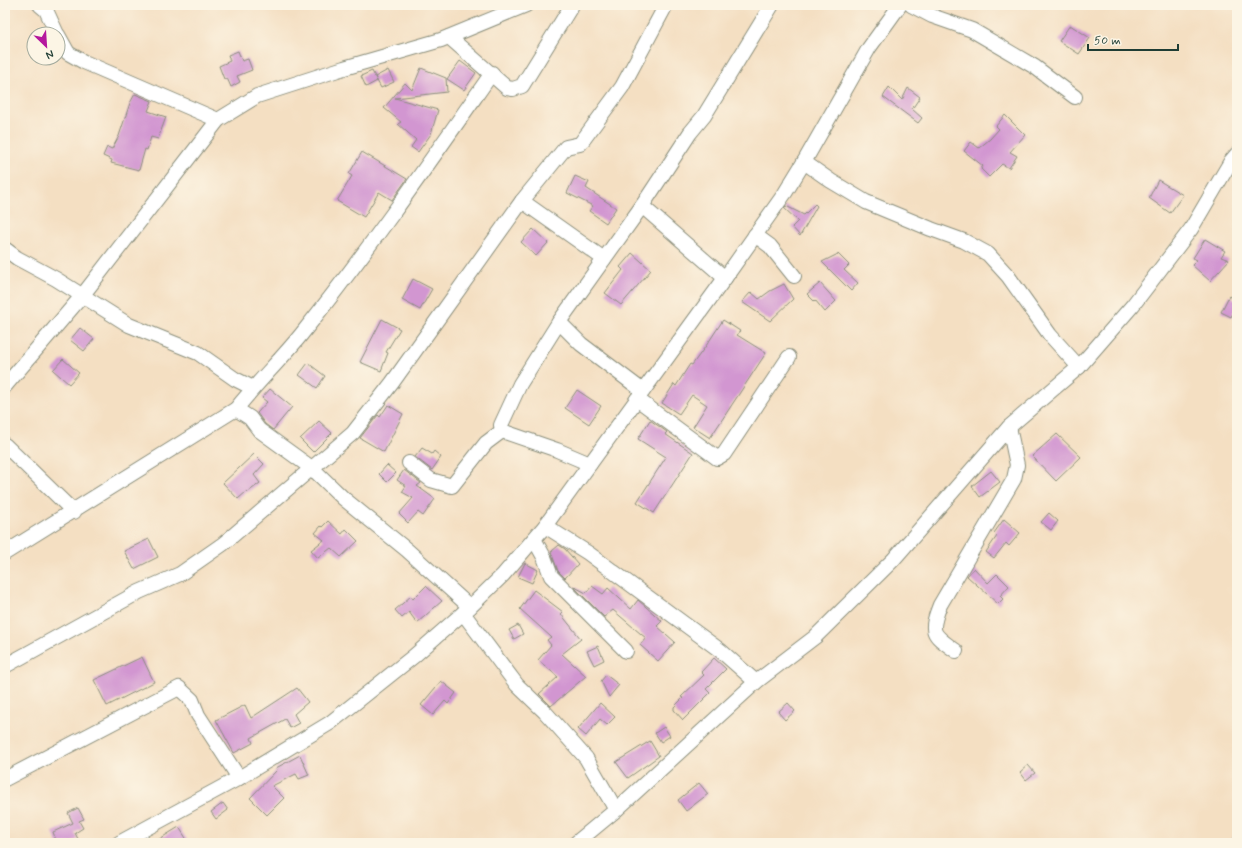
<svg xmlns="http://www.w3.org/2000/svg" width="1242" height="848" viewBox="0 0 1242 848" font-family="Mynerve,sans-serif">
  <rect width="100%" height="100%" fill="#fcf5e5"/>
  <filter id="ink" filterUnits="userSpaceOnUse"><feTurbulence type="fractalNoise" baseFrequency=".025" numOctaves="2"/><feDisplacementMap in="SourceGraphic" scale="8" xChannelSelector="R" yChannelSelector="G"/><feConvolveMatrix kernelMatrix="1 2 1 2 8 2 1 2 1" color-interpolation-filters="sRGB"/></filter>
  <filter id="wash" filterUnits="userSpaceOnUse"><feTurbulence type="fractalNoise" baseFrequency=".012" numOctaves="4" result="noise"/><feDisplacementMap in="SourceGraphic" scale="16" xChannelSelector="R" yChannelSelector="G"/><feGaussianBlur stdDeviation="0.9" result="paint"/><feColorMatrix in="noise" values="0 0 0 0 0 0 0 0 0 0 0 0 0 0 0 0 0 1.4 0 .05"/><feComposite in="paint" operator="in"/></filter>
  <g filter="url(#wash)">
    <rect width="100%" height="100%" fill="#f4dfc2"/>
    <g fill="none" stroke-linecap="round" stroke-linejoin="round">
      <polyline stroke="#72aae1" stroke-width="3.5" points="1230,843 1237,836"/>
    </g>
    <g id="blocks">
      <g fill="#d296d1">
        <polygon points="1070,25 1090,38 1079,54 1059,41"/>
        <polygon points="238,51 242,61 248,59 252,70 237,76 240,82 231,87 227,78 224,79 219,66 230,61 228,55"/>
        <polygon points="460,61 476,73 464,90 447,79"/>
        <polygon points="421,68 446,78 447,92 395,98 438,110 431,134 418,152 411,147 416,140 398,124 401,122 384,108 405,83 412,90"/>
        <polygon points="388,70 394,82 381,88 375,77"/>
        <polygon points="372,71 377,81 366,87 361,76"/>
        <polygon points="889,87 902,100 908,88 920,97 912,109 922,118 918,123 883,97"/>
        <polygon points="135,94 152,101 148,111 166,117 158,139 151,137 147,150 145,149 139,170 111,163 112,160 103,156 107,147 112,149 119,136 130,103"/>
        <polygon points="1005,115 1025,135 1010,152 1017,156 1009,168 1002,164 989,177 981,169 983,166 964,151 971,142 979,148 990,139 999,129 996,126"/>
        <polygon points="362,152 407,179 392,200 379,192 364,217 337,201 352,176 349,174"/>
        <polygon points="575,176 589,182 586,188 616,208 606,223 589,211 593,206 567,193"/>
        <polygon points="1158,180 1183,195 1170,213 1149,198"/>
        <polygon points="815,204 817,206 800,236 792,227 798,221 784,208 786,206 804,215"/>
        <polygon points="533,229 548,243 536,256 521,242"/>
        <polygon points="1205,239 1225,251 1221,257 1229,260 1210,281 1192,265 1197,260 1193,258"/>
        <polygon points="632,253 651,270 621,305 605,293 623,270 620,267"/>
        <polygon points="838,254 849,265 844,270 858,283 851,291 822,262"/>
        <polygon points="413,279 432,289 420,310 402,300"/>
        <polygon points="820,283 836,301 825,312 815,300 814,301 807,294"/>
        <polygon points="784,284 793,299 770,321 742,302 751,292 759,299 770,291"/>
        <polygon points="1229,296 1237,301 1237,306 1231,317 1221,312"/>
        <polygon points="382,319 400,329 386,352 388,353 381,371 360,362"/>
        <polygon points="723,320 740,331 737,335 766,353 710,438 693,427 707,405 692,395 679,414 662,403 674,384 676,386 690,364 692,365 708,343"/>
        <polygon points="80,328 94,339 84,351 70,340"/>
        <polygon points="63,359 79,373 69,384 53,370"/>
        <polygon points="308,363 325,376 317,388 299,375"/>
        <polygon points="270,389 292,407 273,430 265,424 257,413 267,402 262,398"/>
        <polygon points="577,390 601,406 589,424 565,408"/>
        <polygon points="388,405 403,414 384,452 360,438 378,415 380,417"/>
        <polygon points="650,420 667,432 665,434 693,453 654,513 637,502 666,457 638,439"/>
        <polygon points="319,421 332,433 313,452 300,439"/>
        <polygon points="1057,434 1081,457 1056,481 1032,456"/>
        <polygon points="422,448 432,454 434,451 441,457 432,470 415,457"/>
        <polygon points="254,454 264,464 254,475 260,483 248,492 247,491 238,499 223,483"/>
        <polygon points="387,465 396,473 387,482 379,474"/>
        <polygon points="404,470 421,483 417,486 435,499 423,516 418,512 408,523 399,514 413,498 402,492 406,486 397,480"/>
        <polygon points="991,471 1000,482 980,497 972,486"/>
        <polygon points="1049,513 1058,521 1051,530 1041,522"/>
        <polygon points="1004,519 1020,533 1009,546 1006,543 994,558 986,552 997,536 994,533"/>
        <polygon points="328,521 342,534 346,529 358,541 341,557 331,548 318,558 311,550 324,540 315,533 321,526 322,527"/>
        <polygon points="149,539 158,557 134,569 124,551"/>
        <polygon points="559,545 565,549 578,564 565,578 558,571 551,552"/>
        <polygon points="525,563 538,570 532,583 518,577"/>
        <polygon points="974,568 988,583 997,574 1009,586 1000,596 1003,599 998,604 967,576"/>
        <polygon points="426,586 442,601 417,623 409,612 402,618 395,610 411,596 413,599"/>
        <polygon points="573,586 586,593 592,586 603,594 608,588 631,609 638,600 662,621 657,626 675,642 658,661 640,645 646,638 641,634 613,610 604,617"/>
        <polygon points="534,590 563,612 561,614 581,639 562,654 586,676 551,706 539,694 558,677 538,660 551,645 547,640 551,637 520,609"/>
        <polygon points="518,625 523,634 514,639 509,630"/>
        <polygon points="598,646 604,660 594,665 587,651"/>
        <polygon points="142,657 154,682 107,706 94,680"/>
        <polygon points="714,658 726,669 706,689 710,693 683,720 674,710 674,707 683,698 681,697 704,675 701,672"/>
        <polygon points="606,675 619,685 609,697 601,681"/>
        <polygon points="441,681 456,693 448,704 445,701 433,715 421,705"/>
        <polygon points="297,688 308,702 294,714 299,723 290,728 285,719 251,738 253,743 234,753 216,720 245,705 251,718"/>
        <polygon points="600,703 615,717 607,725 600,719 586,736 578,729"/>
        <polygon points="788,703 795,711 785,720 778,712"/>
        <polygon points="664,727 670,736 661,742 655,733"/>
        <polygon points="650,741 659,756 628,778 616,762"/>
        <polygon points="300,755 309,775 299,779 296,774 272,786 284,798 267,815 250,798 277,770 276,768"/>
        <polygon points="1028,765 1035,773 1026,780 1020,772"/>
        <polygon points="699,783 708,794 686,811 678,800"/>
        <polygon points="223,803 228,810 216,819 211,812"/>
        <polygon points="78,808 84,819 79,821 83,828 75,833 78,839 71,843 57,843 53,832 73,823 68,813"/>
        <polygon points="179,827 189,843 153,843"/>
      </g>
    </g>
  </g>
  <g filter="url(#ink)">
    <use href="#blocks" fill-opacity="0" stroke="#8a8e7b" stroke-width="1"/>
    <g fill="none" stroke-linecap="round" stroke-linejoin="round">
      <g stroke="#8a8e7b" stroke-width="16">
        <g id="street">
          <polyline points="40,5 46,10 57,34"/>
          <polyline points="911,5 932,16 972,30 1035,67 1075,97"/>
          <polyline points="58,35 68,53 84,62 218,120"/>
          <polyline points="449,37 507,88 513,89 522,86 572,5"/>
          <polyline points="804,162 831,181 866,202 931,229 964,241 988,254 1008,276 1050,335 1079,367"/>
          <polyline points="522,201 604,259"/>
          <polyline points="642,206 725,278"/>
          <polyline points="755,235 770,246 794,276"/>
          <polyline points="5,249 17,258 56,279 129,325 198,353 235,379 253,388"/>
          <polyline points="559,322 581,344 643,391"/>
          <polyline points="5,386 82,296 218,120 257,96 344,68 441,40 526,5"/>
          <polyline points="637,399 717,458 724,454 789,357"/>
          <polyline points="236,409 250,418 259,430 313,469 343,498 407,550 470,607"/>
          <polyline points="5,445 74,512"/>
          <polyline points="409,463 431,480 452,486 486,443 502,431"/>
          <polyline points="590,464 557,450 502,431 501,425 520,384 559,322 642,206 690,133 704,116 772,5"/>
          <polyline points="545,526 588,553 721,651 756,682"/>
          <polyline points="534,539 544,557 551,576 626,651"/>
          <path d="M5 553 236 409C258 381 283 358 304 331 371 247 431 160 492 73"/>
          <polyline points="463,613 517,685 545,712 586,758 616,810"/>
          <path d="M956 651C932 634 929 633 940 605L1014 479 1017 465 1009 427"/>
          <polyline points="5,666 139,592 180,574 223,544 353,433 392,383 522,201 566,147 580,144 622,87 666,5"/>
          <polyline points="5,779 179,688 192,700 198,715 239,778"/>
          <polyline points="119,843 239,778 330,723 414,656 470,607 503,575 545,526 725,278 785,193 804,162 869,48 900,5"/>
          <polyline points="576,843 616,810 756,682 815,637 893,560 1009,427 1079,367 1133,305 1191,229 1231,161 1237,154"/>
        </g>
      </g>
      <use href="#street" stroke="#fff" stroke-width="14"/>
    </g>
  </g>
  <rect width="1242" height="848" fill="none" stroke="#fcf5e5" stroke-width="20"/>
  <g transform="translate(46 46) rotate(155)"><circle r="19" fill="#fcf5e5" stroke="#a4ab9e"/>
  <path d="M0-3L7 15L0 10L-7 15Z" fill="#b5179e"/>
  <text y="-6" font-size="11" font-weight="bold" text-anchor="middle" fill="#1f3d34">N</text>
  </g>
  <path d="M1088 44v6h90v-6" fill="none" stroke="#1f3d34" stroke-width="2"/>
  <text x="1094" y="44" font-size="12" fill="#1f3d34" stroke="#fcf5e5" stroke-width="3" paint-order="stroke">50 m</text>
</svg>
